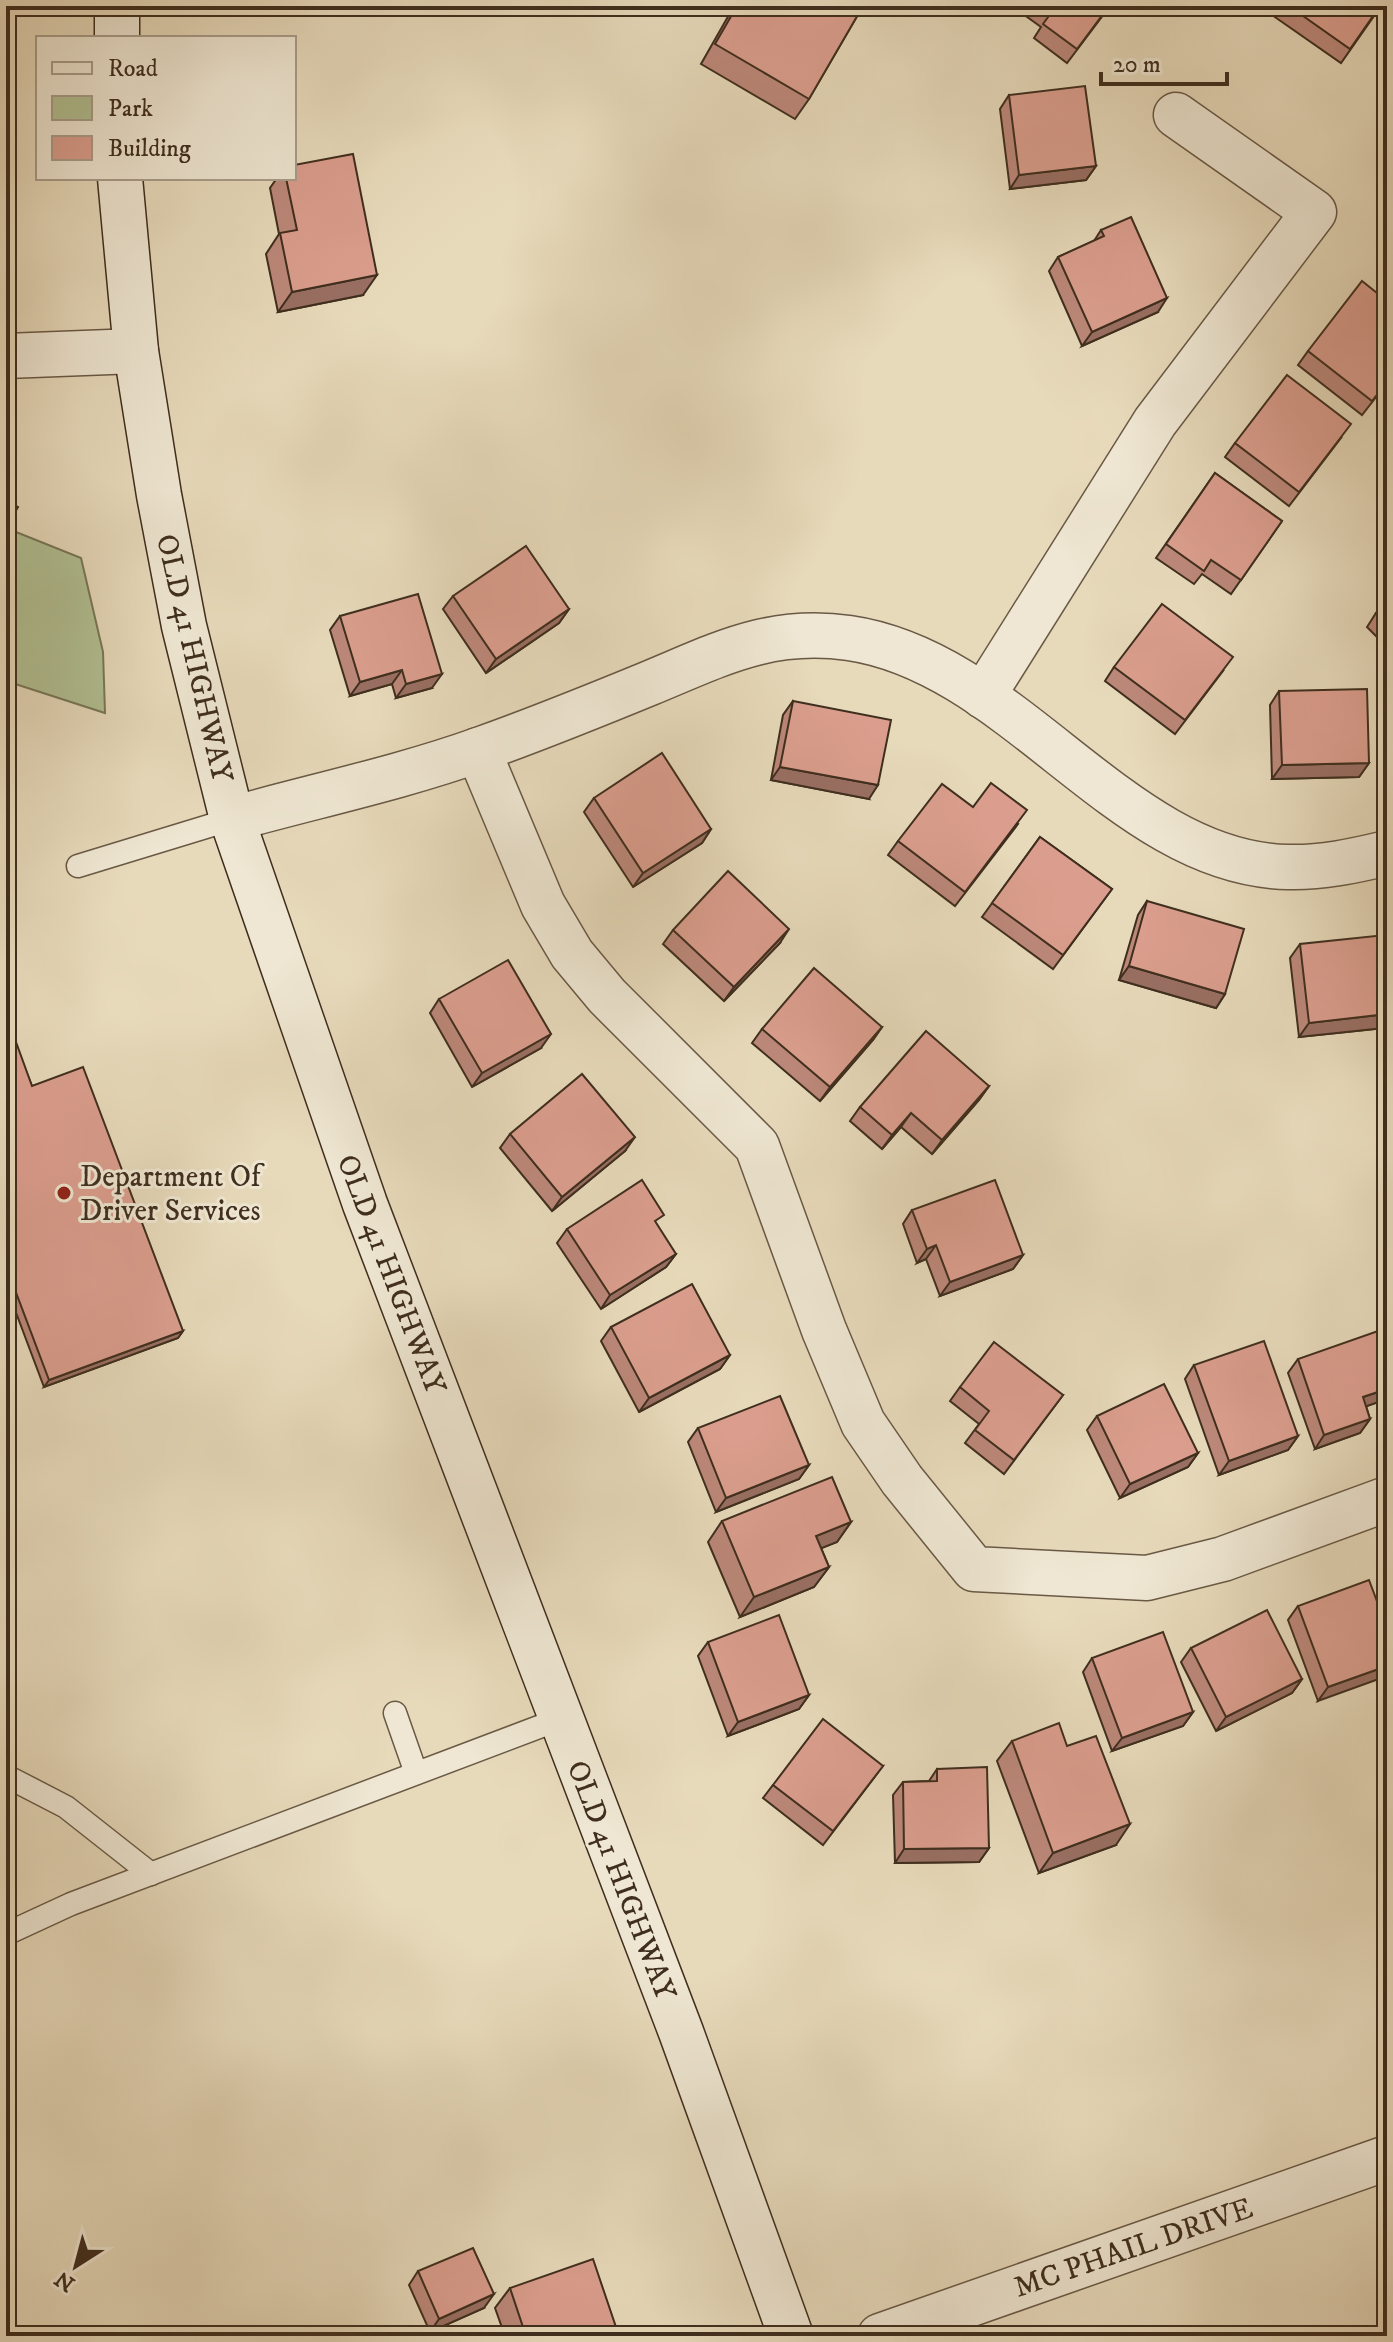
<svg xmlns="http://www.w3.org/2000/svg" width="1393" height="2342" viewBox="0 0 1393 2342" font-family="'IM FELL DW Pica',serif">
  <rect width="100%" height="100%" fill="#e7dabb"/>
  <filter id="stains"><feTurbulence type="fractalNoise" baseFrequency=".0025" numOctaves="4"/><feColorMatrix values="0 0 0 0 .2 0 0 0 0 .09 0 0 0 0 .02 0 0 0 .5 -.17"/></filter>
  <radialGradient id="worn" r=".72"><stop offset=".6" stop-color="#630" stop-opacity="0"/><stop offset="1" stop-color="#630" stop-opacity=".3"/></radialGradient>
  <polygon fill="#b1c093" stroke="#787758" stroke-width="2" points="6,528 81,558 103,652 105,713 6,681"/>
  <g fill="none" stroke-linecap="round" stroke-linejoin="round">
    <g stroke="#695945" stroke-width="25">
      <g id="lane">
        <polyline points="78,866 232,819"/>
        <polyline points="395,1713 416,1773"/>
        <polyline points="6,1776 66,1807 151,1874"/>
        <polyline points="6,1934 71,1904 560,1719"/>
      </g>
    </g>
    <g stroke="#695945" stroke-width="47">
      <g id="street">
        <polyline points="6,356 136,351"/>
        <polyline points="983,696 1155,422 1314,212 1176,115"/>
        <polyline points="478,750 543,905 572,954 607,996 757,1146 824,1330 863,1423 902,1480 974,1569 1147,1578 1223,1559 1387,1499"/>
        <path d="M232 819C314 796 400 778 481 749 537 729 594 706 650 683 720 654 770 627 849 638 1015 662 1122 864 1288 867 1321 868 1354 861 1387 853"/>
        <polyline points="880,2336 1387,2158"/>
      </g>
    </g>
    <g stroke="#3f2e1e" stroke-width="47">
      <g id="secondary">
        <polyline points="117,38 117,6"/>
        <polyline points="120,178 136,351 159,495 184,626 232,819 365,1204 681,2032 791,2336"/>
      </g>
    </g>
    <use href="#lane" stroke="#efe7d3" stroke-width="22"/>
    <use href="#street" stroke="#efe7d3" stroke-width="44"/>
    <use href="#secondary" stroke="#efe7d3" stroke-width="44"/>
  </g>
  <g fill="#bc887a" stroke="#3f2e1e" stroke-width="2">
    <polygon points="734,6 863,6 809,99 795,119 701,64"/>
    <polygon points="1012,6 1110,6 1067,63 1034,38 1041,27"/>
    <polygon points="1259,6 1381,6 1341,63"/>
    <polygon points="1387,76 1387,95 1382,83"/>
    <polygon points="1009,95 1096,166 1086,180 1010,189 1000,109"/>
    <polygon points="277,178 294,178 363,295 278,312 266,254 279,234 270,188"/>
    <polygon points="1101,230 1158,312 1082,346 1049,271 1058,257 1094,241"/>
    <polygon points="1387,301 1387,383 1362,415 1298,365 1308,351"/>
    <polygon points="1341,438 1289,506 1225,457 1235,443"/>
    <polygon points="1215,473 1282,521 1231,594 1202,574 1194,584 1156,558"/>
    <polygon points="453,596 569,609 559,623 486,673 443,609"/>
    <polygon points="1387,602 1387,647 1367,627 1376,613"/>
    <polygon points="340,616 432,688 396,698 392,684 350,696 330,630"/>
    <polygon points="1114,667 1223,671 1175,734 1105,681"/>
    <polygon points="1279,691 1369,763 1359,777 1272,779 1270,705"/>
    <polygon points="793,701 869,799 771,780 783,715"/>
    <polygon points="594,798 711,829 702,843 633,887 584,812"/>
    <polygon points="973,807 1018,824 955,906 888,855 898,841"/>
    <polygon points="1040,837 1112,889 1053,969 982,917"/>
    <polygon points="1147,901 1225,994 1216,1008 1119,980 1138,915"/>
    <polygon points="673,930 780,943 724,1001 663,944"/>
    <polygon points="1300,944 1387,954 1387,1024 1384,1028 1299,1037 1290,958"/>
    <polygon points="439,999 541,1048 472,1087 430,1013"/>
    <polygon points="6,1021 32,1086 183,1331 178,1338 44,1387 6,1286"/>
    <polygon points="882,1027 873,1040 820,1101 752,1043 762,1029"/>
    <polygon points="989,1086 979,1100 932,1154 901,1127 882,1149 850,1121 860,1107"/>
    <polygon points="510,1134 625,1151 552,1211 500,1148"/>
    <polygon points="912,1210 1023,1255 1013,1269 940,1296 926,1259 917,1263 903,1224"/>
    <polygon points="567,1229 676,1254 666,1267 601,1309 557,1243"/>
    <polygon points="611,1327 730,1355 720,1369 639,1412 601,1341"/>
    <polygon points="1387,1356 1387,1399 1366,1406 1370,1419 1360,1433 1315,1449 1288,1373 1298,1359"/>
    <polygon points="1194,1365 1298,1436 1288,1450 1219,1475 1185,1379"/>
    <polygon points="960,1387 1063,1395 1004,1474 965,1443 979,1424 950,1401"/>
    <polygon points="1097,1416 1198,1453 1188,1467 1120,1498 1087,1430"/>
    <polygon points="698,1428 809,1465 799,1479 716,1512 688,1442"/>
    <polygon points="722,1521 851,1522 837,1542 821,1548 829,1567 814,1587 740,1617 708,1542"/>
    <polygon points="1298,1606 1387,1628 1318,1701 1288,1620"/>
    <polygon points="708,1642 809,1695 799,1709 728,1736 698,1656"/>
    <polygon points="1191,1648 1302,1679 1292,1693 1216,1731 1181,1662"/>
    <polygon points="1092,1658 1193,1712 1183,1726 1112,1751 1083,1672"/>
    <polygon points="1012,1741 1116,1845 1039,1873 997,1761"/>
    <polygon points="883,1766 823,1845 763,1798 773,1785"/>
    <polygon points="937,1769 989,1848 979,1862 895,1863 893,1795 903,1782 929,1781"/>
    <polygon points="418,2271 484,2308 430,2332 409,2285"/>
    <polygon points="510,2288 619,2336 505,2336 495,2308"/>
  </g>
  <g fill="#996f63" stroke="#3f2e1e" stroke-width="2">
    <polygon points="1096,166 1086,180 1010,189 1019,175"/>
    <polygon points="377,275 363,295 278,312 292,292"/>
    <polygon points="1167,298 1158,312 1082,346 1092,332"/>
    <polygon points="569,609 559,623 486,673 496,659"/>
    <polygon points="402,670 392,684 350,696 360,682"/>
    <polygon points="442,674 432,688 396,698 406,684"/>
    <polygon points="1369,763 1359,777 1272,779 1282,765"/>
    <polygon points="780,767 878,785 869,799 771,780"/>
    <polygon points="711,829 702,843 633,887 643,873"/>
    <polygon points="789,929 780,943 724,1001 734,987"/>
    <polygon points="1129,966 1225,994 1216,1008 1119,980"/>
    <polygon points="1387,1014 1387,1024 1384,1028 1299,1037 1309,1023"/>
    <polygon points="882,1027 873,1040 820,1101 830,1087"/>
    <polygon points="551,1034 541,1048 472,1087 482,1073"/>
    <polygon points="989,1086 979,1100 932,1154 942,1140"/>
    <polygon points="911,1113 901,1127 882,1149 892,1135"/>
    <polygon points="635,1137 625,1151 552,1211 562,1197"/>
    <polygon points="936,1245 926,1259 917,1263 927,1249"/>
    <polygon points="676,1254 666,1267 601,1309 610,1295"/>
    <polygon points="1023,1255 1013,1269 940,1296 950,1282"/>
    <polygon points="183,1331 178,1338 44,1387 49,1380"/>
    <polygon points="730,1355 720,1369 639,1412 649,1398"/>
    <polygon points="1387,1389 1387,1399 1353,1411 1363,1397"/>
    <polygon points="1370,1419 1360,1433 1315,1449 1324,1435"/>
    <polygon points="1298,1436 1288,1450 1219,1475 1229,1461"/>
    <polygon points="1198,1453 1188,1467 1120,1498 1130,1484"/>
    <polygon points="809,1465 799,1479 716,1512 726,1498"/>
    <polygon points="851,1522 837,1542 802,1556 816,1536"/>
    <polygon points="829,1567 814,1587 740,1617 754,1597"/>
    <polygon points="1387,1666 1387,1676 1318,1701 1328,1687"/>
    <polygon points="1302,1679 1292,1693 1216,1731 1226,1717"/>
    <polygon points="809,1695 799,1709 728,1736 738,1722"/>
    <polygon points="1193,1712 1183,1726 1112,1751 1122,1738"/>
    <polygon points="1130,1824 1116,1845 1039,1873 1053,1853"/>
    <polygon points="989,1848 979,1862 895,1863 904,1849"/>
    <polygon points="494,2294 484,2308 430,2332 439,2319"/>
  </g>
  <g fill="#db9e8e" stroke="#3f2e1e" stroke-width="2">
    <polygon points="737,6 863,6 809,99 715,44"/>
    <polygon points="1041,6 1109,6 1077,49 1043,24 1051,13"/>
    <polygon points="1289,6 1380,6 1350,49"/>
    <polygon points="1085,86 1096,166 1019,175 1009,95"/>
    <polygon points="353,154 377,275 292,292 280,233 297,230 286,178 294,178 294,165"/>
    <polygon points="1131,217 1167,298 1092,332 1058,257 1104,236 1101,230"/>
    <polygon points="1362,281 1387,301 1387,382 1372,401 1308,351"/>
    <polygon points="1287,375 1351,424 1299,492 1235,443"/>
    <polygon points="1215,473 1282,521 1241,580 1211,560 1204,571 1166,544"/>
    <polygon points="6,500 18,507 6,528"/>
    <polygon points="526,546 569,609 496,659 453,596"/>
    <polygon points="418,594 442,674 406,684 402,670 360,682 340,616"/>
    <polygon points="1387,602 1387,623 1376,613"/>
    <polygon points="1162,604 1233,657 1185,720 1114,667"/>
    <polygon points="1367,689 1369,763 1282,765 1279,691"/>
    <polygon points="793,701 891,720 878,785 780,767"/>
    <polygon points="662,753 711,829 643,873 594,798"/>
    <polygon points="991,783 1027,810 965,892 898,841 942,784 973,807"/>
    <polygon points="1040,837 1112,889 1063,955 992,903"/>
    <polygon points="728,871 789,929 734,987 673,930"/>
    <polygon points="1147,901 1244,929 1225,994 1129,966"/>
    <polygon points="1385,935 1387,954 1387,1014 1309,1023 1300,944"/>
    <polygon points="508,960 551,1034 482,1073 439,999"/>
    <polygon points="814,968 882,1027 830,1087 762,1029"/>
    <polygon points="8,1020 32,1086 83,1067 183,1331 49,1380 6,1266 6,1021"/>
    <polygon points="926,1031 989,1086 942,1140 911,1113 892,1135 860,1107"/>
    <polygon points="582,1074 635,1137 562,1197 510,1134"/>
    <polygon points="642,1180 664,1215 655,1221 676,1254 610,1295 567,1229"/>
    <polygon points="995,1180 1023,1255 950,1282 936,1245 927,1249 912,1210"/>
    <polygon points="692,1284 730,1355 649,1398 611,1327"/>
    <polygon points="1378,1331 1387,1356 1387,1389 1363,1397 1370,1419 1324,1435 1298,1359"/>
    <polygon points="1264,1341 1298,1436 1229,1461 1194,1365"/>
    <polygon points="994,1342 1063,1395 1014,1460 975,1430 989,1411 960,1387"/>
    <polygon points="1164,1384 1198,1453 1130,1484 1097,1416"/>
    <polygon points="780,1396 809,1465 726,1498 698,1428"/>
    <polygon points="832,1477 851,1522 816,1536 829,1567 754,1597 722,1521"/>
    <polygon points="1369,1580 1387,1628 1387,1666 1328,1687 1298,1606"/>
    <polygon points="1267,1610 1302,1679 1226,1717 1191,1648"/>
    <polygon points="779,1615 809,1695 738,1722 708,1642"/>
    <polygon points="1163,1632 1193,1712 1122,1738 1092,1658"/>
    <polygon points="823,1719 883,1766 833,1831 773,1785"/>
    <polygon points="1059,1723 1067,1746 1096,1736 1130,1824 1053,1853 1012,1741"/>
    <polygon points="987,1767 989,1848 904,1849 903,1782 937,1781 937,1769"/>
    <polygon points="473,2248 494,2294 439,2319 418,2271"/>
    <polygon points="593,2259 619,2336 526,2336 510,2288"/>
  </g>
  <circle fill="#8f2418" stroke="#efe7d3" stroke-width="3" cx="64" cy="1193" r="8"/>
  <g text-anchor="middle" stroke-width="6" stroke-linejoin="round" paint-order="stroke">
    <g font-size="30" fill="#3f2e1e" stroke="#efe7d3">
      <text transform="translate(195 658) rotate(77)" y="10">OLD 41 HIGHWAY</text>
      <text transform="translate(392 1274) rotate(69)" y="10">OLD 41 HIGHWAY</text>
      <text transform="translate(622 1880) rotate(69)" y="10">OLD 41 HIGHWAY</text>
      <text transform="translate(1133 2247) rotate(-19)" y="10">MC PHAIL DRIVE</text>
    </g>
    <g font-size="30" fill="#3f2e1e" stroke="#efe7d3" text-anchor="start">
      <text x="80" y="1186">Department Of<tspan x="80" dy="34">Driver Services</tspan></text>
    </g>
  </g>
  <rect width="1393" height="2342" fill="none" stroke="#e7dabb" stroke-width="32"/>
  <rect x="8" y="8" width="1377" height="2326" fill="none" stroke="#3f2e1e" stroke-width="4"/>
  <rect x="16" y="16" width="1361" height="2310" fill="none" stroke="#3f2e1e" stroke-width="2"/>
  <rect x="36" y="36" width="260" height="144" fill="#efe7d3" stroke="#a99d8b" stroke-width="2"/>
  <rect x="52" y="62" width="40" height="12" fill="#efe7d3" stroke="#a99d8b" stroke-width="2"/>
  <text x="108" y="76" font-size="24" fill="#3f2e1e">Road</text>
  <rect x="52" y="96" width="40" height="24" fill="#b1c093" stroke="#a99d8b" stroke-width="2"/>
  <text x="108" y="116" font-size="24" fill="#3f2e1e">Park</text>
  <rect x="52" y="136" width="40" height="24" fill="#db9e8e" stroke="#a99d8b" stroke-width="2"/>
  <text x="108" y="156" font-size="24" fill="#3f2e1e">Building</text>
  <g transform="translate(76 2266) rotate(216)" stroke="#efe7d3" stroke-width="6" paint-order="stroke">
  <path d="M0-6L14 30L0 20L-14 30Z" fill="#3f2e1e"/>
  <text y="-12" font-size="22" font-weight="bold" text-anchor="middle" fill="#3f2e1e">N</text>
  </g>
  <path d="M1101 72v12h126v-12" fill="none" stroke="#3f2e1e" stroke-width="4"/>
  <text x="1113" y="72" font-size="24" fill="#3f2e1e" stroke="#efe7d3" stroke-width="6" paint-order="stroke">20 m</text>
  <rect width="100%" height="100%" filter="url(#stains)"/>
  <rect width="100%" height="100%" fill="url(#worn)"/>
</svg>
